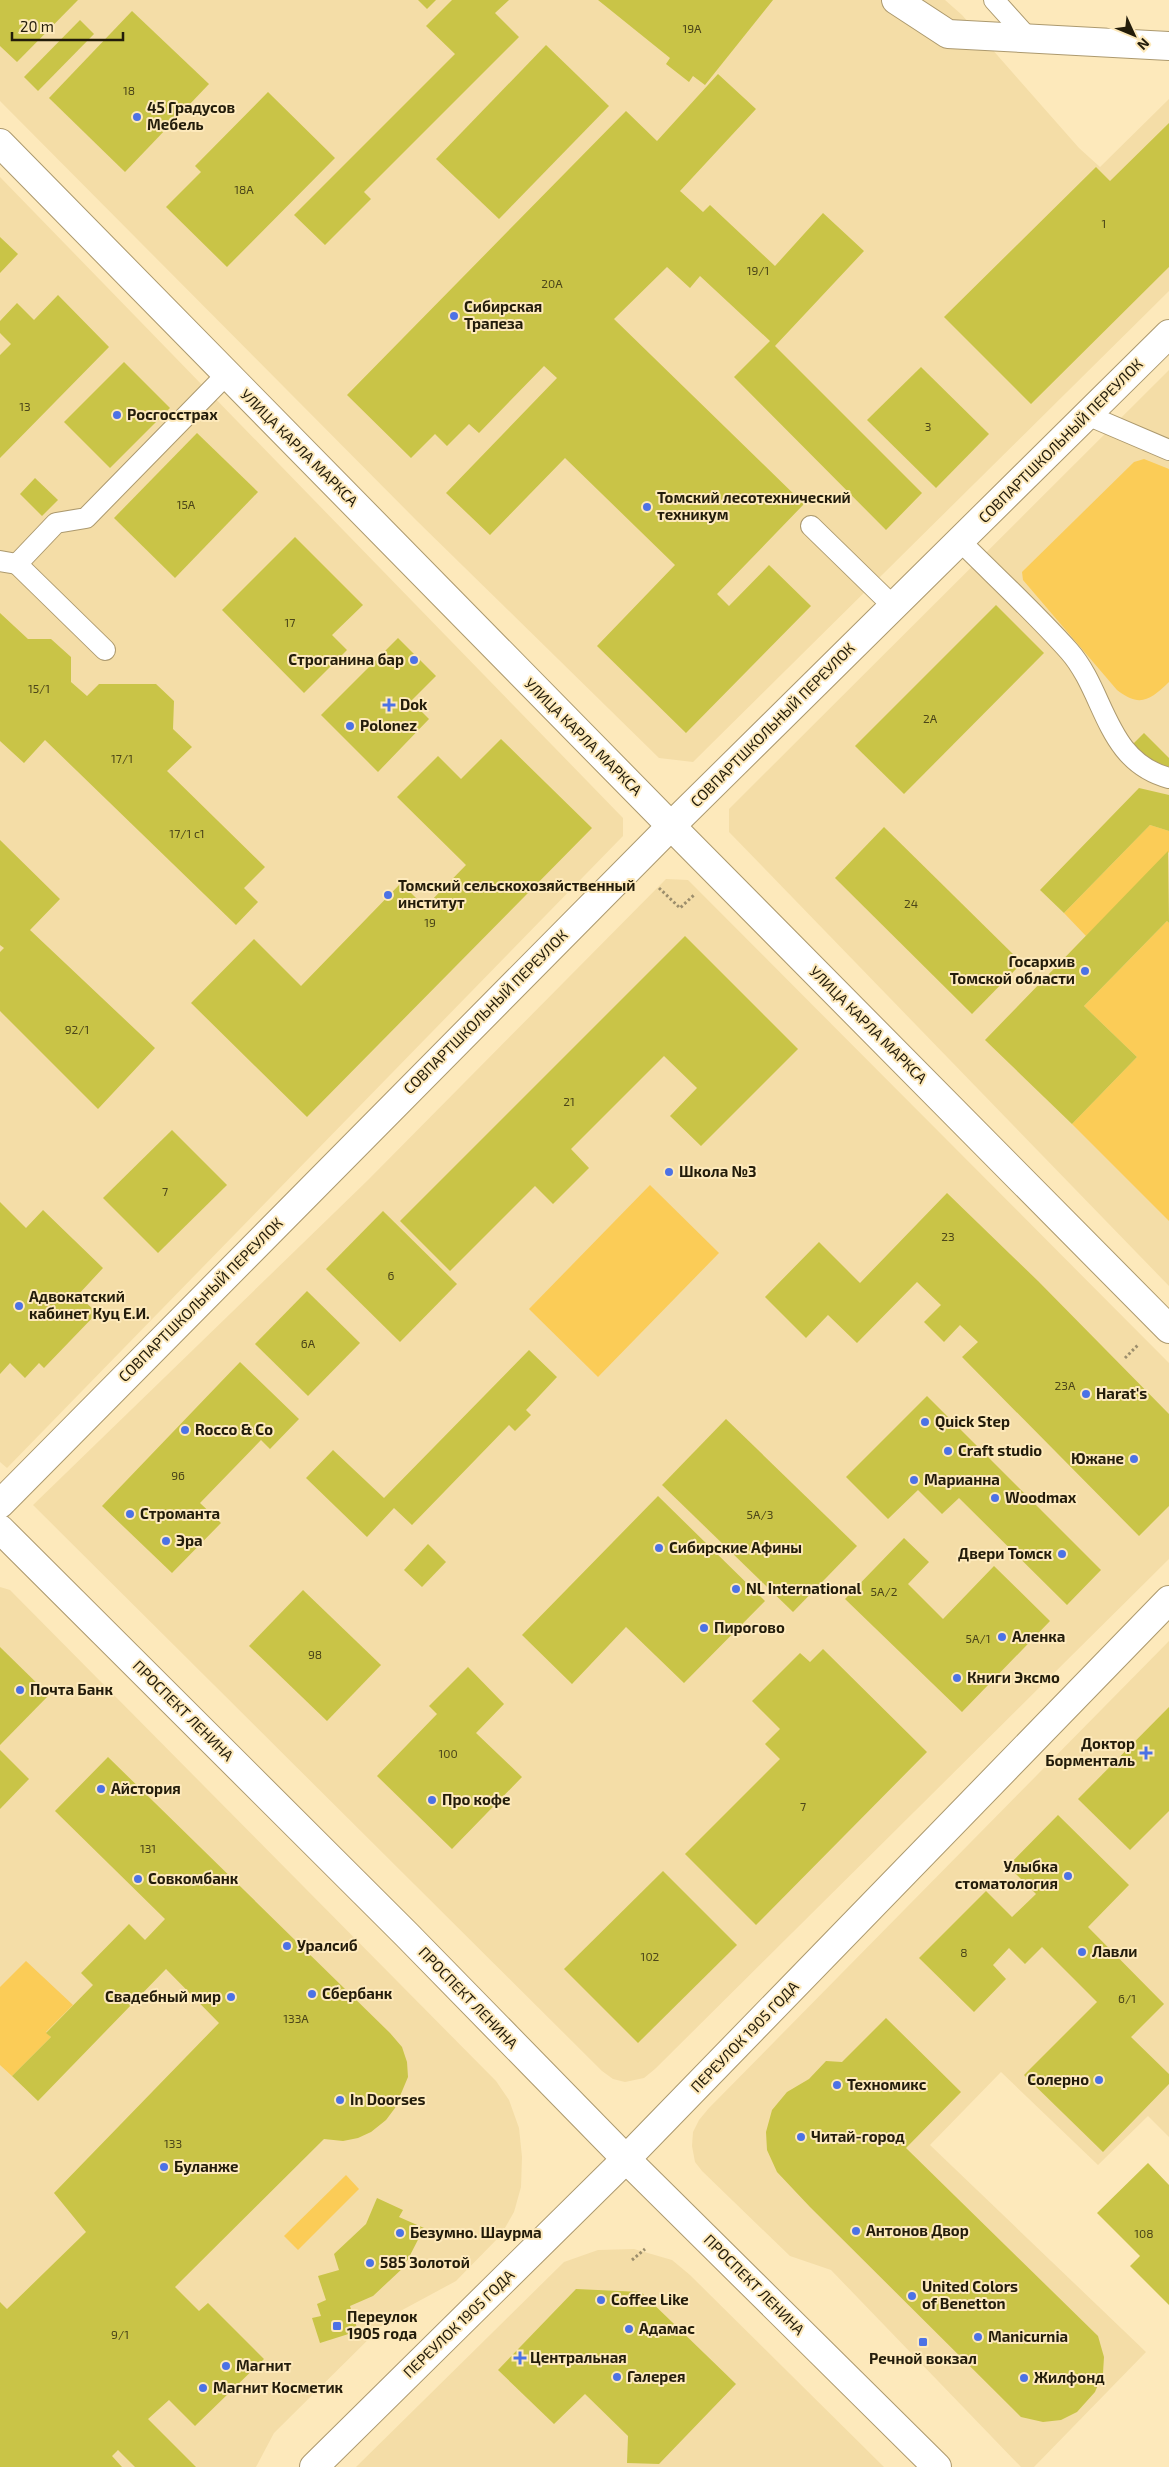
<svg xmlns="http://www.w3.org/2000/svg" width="1169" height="2467" viewBox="0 0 1169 2467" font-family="'Exo 2',sans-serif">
  <rect width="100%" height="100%" fill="#fde9bb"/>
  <g fill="#f4dda7">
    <polygon points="0,0 945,0 962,15 1079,148 1100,167 1169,99 1169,291 693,762 659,758 417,521 0,101"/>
    <polygon points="0,177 623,818 623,836 7,1468 0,1462"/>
    <polygon points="1169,370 1169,1286 729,832 729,809"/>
    <polygon points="666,879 688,880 1169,1363 1169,1559 655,2069 644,2078 625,2082 613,2079 602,2071 33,1505 368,1180"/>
    <polygon points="0,1587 10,1590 496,2081 509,2100 519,2128 522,2157 521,2187 514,2212 501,2235 456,2281 393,2315 274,2433 256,2467 0,2467"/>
    <polygon points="1169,1641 1169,2137 1148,2116 1098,2165 1001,2072 930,2145 1146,2352 1034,2467 1021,2467 831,2270 790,2256 702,2171 695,2162 692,2146 693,2132 699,2120 709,2108"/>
    <polygon points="634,2249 672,2260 690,2275 884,2467 356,2467 564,2262 598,2250"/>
  </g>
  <g fill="#fbcc57">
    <path d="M1144 459 1169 469V682C1150 700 1140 708 1117 690L1023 580 1022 572 1134 462Z"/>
    <polygon points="1150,825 1169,831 1169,852 1086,936 1064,913"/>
    <polygon points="1167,921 1169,923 1169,1221 1072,1124 1137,1057 1084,1006"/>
    <polygon points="650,1185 719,1253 598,1377 529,1309"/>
    <polygon points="26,1961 73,2005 46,2032 51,2037 12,2076 0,2065 0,1987"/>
    <polygon points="346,2175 359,2189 298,2250 284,2236"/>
  </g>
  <g fill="#c9c447">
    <polygon points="0,0 78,0 17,62 0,46"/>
    <polygon points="418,0 436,0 427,9"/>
    <polygon points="452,0 509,0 495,13 519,37 364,192 371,199 325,245 294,215 455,54 426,26"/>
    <polygon points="598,0 773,0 705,85 693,76 689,82 666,64 670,58"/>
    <polygon points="132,11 209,84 125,172 49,98"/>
    <polygon points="80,20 94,34 38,91 24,77"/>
    <polygon points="546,45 609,106 499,219 436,159"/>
    <polygon points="718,74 756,109 680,191 703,212 710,205 775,266 823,213 864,251 775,346 922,493 886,530 734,377 770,341 700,276 690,288 667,267 614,319 804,504 717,594 729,606 769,565 811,606 686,733 597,646 675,565 565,458 490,535 446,493 557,378 544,366 479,433 469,424 447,446 435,434 411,458 347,395 626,111 657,141"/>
    <polygon points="268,92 335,158 227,267 166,207 201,172 195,166"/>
    <polygon points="1169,123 1169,267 1031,404 944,317 1096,167 1110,181"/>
    <polygon points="0,237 18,254 0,273"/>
    <polygon points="58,295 109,347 0,458 0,355 11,344 0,333 0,321 17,303 34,320"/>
    <polygon points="124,362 170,408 110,468 64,422"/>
    <polygon points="921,367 989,434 936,488 867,420"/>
    <polygon points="197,433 258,492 175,578 114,518"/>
    <polygon points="35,478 58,500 42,516 20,494"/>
    <polygon points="295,537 363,605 332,635 347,650 304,693 222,610"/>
    <polygon points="996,605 1044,653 904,794 855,746"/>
    <polygon points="0,613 28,639 51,639 71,657 71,682 87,696 99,684 156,684 174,701 173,729 192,747 167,771 265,867 244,888 258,902 236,925 45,740 24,763 0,741"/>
    <polygon points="398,638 436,676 411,701 429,719 378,772 321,715"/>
    <polygon points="1144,733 1169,758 1169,766 1157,779 1128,749"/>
    <polygon points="501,739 592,828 307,1117 191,1003 254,939 301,986 401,883 425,907 466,865 397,797 438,756 461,779"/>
    <polygon points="1139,788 1169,795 1169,831 1150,825 1064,913 1040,890"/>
    <polygon points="884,827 1022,963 972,1014 835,878"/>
    <polygon points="0,840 60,899 30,930 155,1048 98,1109 0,1011 0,952 4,948 0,945"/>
    <polygon points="1168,851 1169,923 1167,921 1084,1006 1137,1057 1072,1124 985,1040"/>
    <polygon points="685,936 798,1049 701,1146 670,1116 697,1088 664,1056 571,1149 589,1168 553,1204 535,1186 450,1271 400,1221"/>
    <polygon points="172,1130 227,1185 158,1253 103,1198"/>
    <polygon points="947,1193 1038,1281 1169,1414 1169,1506 1139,1536 962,1357 978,1342 960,1325 944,1342 924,1322 941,1305 917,1282 857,1343 828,1315 806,1338 765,1297 819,1242 860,1283"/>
    <polygon points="0,1202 26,1228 43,1210 103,1268 78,1295 97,1313 44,1368 39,1363 25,1378 10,1363 0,1374"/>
    <polygon points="383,1211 457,1284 400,1342 326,1269"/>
    <polygon points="307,1291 360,1343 308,1396 255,1344"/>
    <polygon points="529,1350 557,1377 526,1410 531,1415 515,1431 509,1425 412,1525 394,1508 367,1537 306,1478 333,1450 384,1498"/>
    <polygon points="240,1362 299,1419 270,1449 261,1440 200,1503 221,1523 172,1573 102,1506"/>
    <polygon points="927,1396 1101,1570 1067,1605 959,1498 942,1514 918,1490 888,1519 846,1477"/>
    <polygon points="726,1419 857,1546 793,1612 662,1485"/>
    <polygon points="658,1496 765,1601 684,1683 626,1627 572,1684 522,1635"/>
    <polygon points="904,1538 929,1562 908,1584 943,1619 994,1566 1050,1621 962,1712 845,1599"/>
    <polygon points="428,1544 446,1562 422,1587 404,1570"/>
    <polygon points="303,1590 381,1665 327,1721 249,1646"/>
    <polygon points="0,1647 49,1695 0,1745"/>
    <polygon points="823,1649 927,1752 756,1925 685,1854 780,1759 765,1744 780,1729 752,1701 800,1653 810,1662"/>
    <polygon points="468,1667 504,1704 476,1733 522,1777 452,1849 377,1776 437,1714 429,1706"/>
    <polygon points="1169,1707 1169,1811 1130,1850 1078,1799"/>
    <polygon points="0,1750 29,1779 0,1809"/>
    <polygon points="108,1757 390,2033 402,2047 407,2062 408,2077 395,2108 386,2120 371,2132 358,2138 343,2141 324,2139 175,2287 199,2311 208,2303 264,2359 195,2426 169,2400 148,2419 196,2467 135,2467 118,2450 112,2456 122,2467 0,2467 0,2302 7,2309 86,2232 54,2193 219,2023 166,1969 38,2101 12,2076 51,2037 46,2033 93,1985 81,1973 129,1924 145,1940 165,1919 55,1811"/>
    <polygon points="1058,1815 1129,1885 1088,1927 1164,2004 1131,2037 1169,2074 1169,2084 1103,2152 1024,2075 1097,2002 1042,1947 1025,1964 1009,1948 993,1965 1006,1979 974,2012 919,1958 986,1891 1012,1917 1036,1894 1008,1866"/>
    <polygon points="663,1871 737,1945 638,2043 564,1969"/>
    <polygon points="886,2018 961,2092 906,2148 1098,2336 1104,2357 1103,2373 1095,2392 1077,2412 1061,2420 1043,2422 1021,2417 810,2207 777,2172 767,2150 766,2132 772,2110 787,2092 809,2079 826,2061 842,2062"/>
    <polygon points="1148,2163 1169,2185 1169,2305 1130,2266 1140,2256 1097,2213"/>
    <polygon points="377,2198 403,2210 399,2217 424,2228 404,2267 373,2296 350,2306 358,2331 320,2343 312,2318 321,2316 317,2304 326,2300 318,2276 339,2270 334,2254 366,2224"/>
    <polygon points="576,2289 641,2292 736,2384 659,2464 627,2463 628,2436 585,2394 554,2424 498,2370"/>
  </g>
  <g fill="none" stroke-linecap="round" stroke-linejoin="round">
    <g stroke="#ac996e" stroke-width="22">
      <g id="lane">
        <polyline points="994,0 1030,40"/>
        <polyline points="1087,415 1169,450"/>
        <polyline points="811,526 893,606"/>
        <path d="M960 541C996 577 1035 613 1069 651 1106 693 1105 761 1169 778"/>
        <polyline points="0,561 17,564 56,523 86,518 227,374"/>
        <polyline points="17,564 105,650"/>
      </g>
    </g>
    <g stroke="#ac996e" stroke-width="30">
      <g id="street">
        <polyline points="896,0 948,34 1169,46"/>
        <polyline points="671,826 1169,334"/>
      </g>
    </g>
    <g stroke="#ac996e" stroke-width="30">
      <g id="secondary">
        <polyline points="0,143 671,826 1169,1329"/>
        <polyline points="0,1504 671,826"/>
        <polyline points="314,2467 626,2159 1169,1600"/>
      </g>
    </g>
    <g stroke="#ac996e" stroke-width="30">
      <polyline id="primary" points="0,1529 407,1935 626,2159 937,2467"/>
    </g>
    <g stroke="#9c8e6c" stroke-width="3" stroke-dasharray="2.5 2.5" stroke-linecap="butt">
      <polyline points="659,888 680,908 694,895"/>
      <polyline points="1125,1358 1139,1344"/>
      <polyline points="632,2260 645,2249"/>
    </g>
    <use href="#lane" stroke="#fff" stroke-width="20"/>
    <use href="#street" stroke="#fff" stroke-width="28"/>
    <use href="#secondary" stroke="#fff" stroke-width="28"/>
    <use href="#primary" stroke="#fff" stroke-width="28"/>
  </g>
  <g fill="#4c72e5" stroke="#fde9bb" stroke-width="2">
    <circle cx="137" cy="117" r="5"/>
    <circle cx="454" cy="316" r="5"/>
    <circle cx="117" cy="415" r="5"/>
    <circle cx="647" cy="507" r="5"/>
    <circle cx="414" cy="660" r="5"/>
    <path d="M386.5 697.5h5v5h5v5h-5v5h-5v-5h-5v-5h5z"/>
    <circle cx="350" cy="726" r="5"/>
    <circle cx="388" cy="895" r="5"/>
    <circle cx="1085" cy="971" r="5"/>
    <circle cx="669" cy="1172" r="5"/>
    <circle cx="19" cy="1306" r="5"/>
    <circle cx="1086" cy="1394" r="5"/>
    <circle cx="925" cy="1422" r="5"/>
    <circle cx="185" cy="1430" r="5"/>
    <circle cx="948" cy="1451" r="5"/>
    <circle cx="1134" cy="1459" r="5"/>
    <circle cx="914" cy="1480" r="5"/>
    <circle cx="995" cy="1498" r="5"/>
    <circle cx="130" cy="1514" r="5"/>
    <circle cx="166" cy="1541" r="5"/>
    <circle cx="659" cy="1548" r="5"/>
    <circle cx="1062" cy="1554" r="5"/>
    <circle cx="736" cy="1589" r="5"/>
    <circle cx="704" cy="1628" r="5"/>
    <circle cx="1002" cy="1637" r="5"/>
    <circle cx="957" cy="1678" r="5"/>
    <circle cx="20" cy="1690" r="5"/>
    <path d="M1143.5 1745.5h5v5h5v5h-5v5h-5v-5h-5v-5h5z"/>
    <circle cx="101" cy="1789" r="5"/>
    <circle cx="432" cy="1800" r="5"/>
    <circle cx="1068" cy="1876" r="5"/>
    <circle cx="138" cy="1879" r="5"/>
    <circle cx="287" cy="1946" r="5"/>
    <circle cx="1082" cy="1952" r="5"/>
    <circle cx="312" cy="1994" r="5"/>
    <circle cx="231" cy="1997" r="5"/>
    <circle cx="1099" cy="2080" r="5"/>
    <circle cx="837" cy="2085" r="5"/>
    <circle cx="340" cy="2100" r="5"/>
    <circle cx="801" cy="2137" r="5"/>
    <circle cx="164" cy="2167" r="5"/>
    <circle cx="856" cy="2231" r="5"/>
    <circle cx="400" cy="2233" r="5"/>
    <circle cx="370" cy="2263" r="5"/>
    <circle cx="912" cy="2296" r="5"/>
    <circle cx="601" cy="2300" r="5"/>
    <rect x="332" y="2321" width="10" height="10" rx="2.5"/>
    <circle cx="629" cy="2329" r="5"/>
    <circle cx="978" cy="2337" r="5"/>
    <rect x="918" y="2337" width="10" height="10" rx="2.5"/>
    <path d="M517.5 2350.5h5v5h5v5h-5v5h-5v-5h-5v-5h5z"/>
    <circle cx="226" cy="2366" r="5"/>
    <circle cx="617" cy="2377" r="5"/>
    <circle cx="1024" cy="2378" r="5"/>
    <circle cx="203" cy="2388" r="5"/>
  </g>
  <g text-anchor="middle" stroke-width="4" stroke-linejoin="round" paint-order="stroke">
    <g font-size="12" fill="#4c4619">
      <text x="692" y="33">19А</text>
      <text x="129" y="95">18</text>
      <text x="244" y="194">18А</text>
      <text x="1104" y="228">1</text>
      <text x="758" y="275">19/1</text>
      <text x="552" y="288">20А</text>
      <text x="25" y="411">13</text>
      <text x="928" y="431">3</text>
      <text x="186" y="509">15А</text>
      <text x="290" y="627">17</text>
      <text x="39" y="693">15/1</text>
      <text x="930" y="723">2А</text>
      <text x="122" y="763">17/1</text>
      <text x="187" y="838">17/1 с1</text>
      <text x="911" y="908">24</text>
      <text x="430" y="927">19</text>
      <text x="77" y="1034">92/1</text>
      <text x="569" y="1106">21</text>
      <text x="165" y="1196">7</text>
      <text x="948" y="1241">23</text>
      <text x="391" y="1280">6</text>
      <text x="308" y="1348">6А</text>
      <text x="1065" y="1390">23А</text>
      <text x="178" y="1480">96</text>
      <text x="760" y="1519">5А/3</text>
      <text x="884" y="1596">5А/2</text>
      <text x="978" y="1643">5А/1</text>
      <text x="315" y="1659">98</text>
      <text x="448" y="1758">100</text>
      <text x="803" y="1811">7</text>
      <text x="148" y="1853">131</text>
      <text x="964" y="1957">8</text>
      <text x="650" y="1961">102</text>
      <text x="1127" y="2003">6/1</text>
      <text x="296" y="2023">133А</text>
      <text x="173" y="2148">133</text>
      <text x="1144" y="2238">108</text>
      <text x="120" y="2339">9/1</text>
    </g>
    <g font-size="15" font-weight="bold" fill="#231c0a" stroke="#fde9bb" text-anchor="start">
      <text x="147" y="113">45 Градусов<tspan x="147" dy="17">Мебель</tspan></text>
      <text x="464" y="312">Сибирская<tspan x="464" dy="17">Трапеза</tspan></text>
      <text x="127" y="420">Росгосстрах</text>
      <text x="657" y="503">Томский лесотехнический<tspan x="657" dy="17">техникум</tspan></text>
      <text x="404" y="665" text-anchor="end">Строганина бар</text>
      <text x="400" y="710">Dok</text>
      <text x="360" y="731">Polonez</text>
      <text x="398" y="891">Томский сельскохозяйственный<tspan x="398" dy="17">институт</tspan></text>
      <text x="1075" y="967" text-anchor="end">Госархив<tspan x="1075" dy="17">Томской области</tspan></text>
      <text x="679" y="1177">Школа №3</text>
      <text x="29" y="1302">Адвокатский<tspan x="29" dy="17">кабинет Куц Е.И.</tspan></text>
      <text x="1096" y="1399">Harat's</text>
      <text x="935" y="1427">Quick Step</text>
      <text x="195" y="1435">Rocco &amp; Co</text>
      <text x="958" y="1456">Craft studio</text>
      <text x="1124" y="1464" text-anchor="end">Южане</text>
      <text x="924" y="1485">Марианна</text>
      <text x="1005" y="1503">Woodmax</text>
      <text x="140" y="1519">Строманта</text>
      <text x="176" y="1546">Эра</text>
      <text x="669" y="1553">Сибирские Афины</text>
      <text x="1052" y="1559" text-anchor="end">Двери Томск</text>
      <text x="746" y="1594">NL International</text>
      <text x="714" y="1633">Пирогово</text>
      <text x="1012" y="1642">Аленка</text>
      <text x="967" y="1683">Книги Эксмо</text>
      <text x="30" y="1695">Почта Банк</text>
      <text x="1135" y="1749" text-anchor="end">Доктор<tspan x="1135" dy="17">Борменталь</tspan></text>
      <text x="111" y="1794">Айстория</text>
      <text x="442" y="1805">Про кофе</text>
      <text x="1058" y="1872" text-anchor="end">Улыбка<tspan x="1058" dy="17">стоматология</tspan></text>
      <text x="148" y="1884">Совкомбанк</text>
      <text x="297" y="1951">Уралсиб</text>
      <text x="1092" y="1957">Лавли</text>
      <text x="322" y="1999">Сбербанк</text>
      <text x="221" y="2002" text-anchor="end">Свадебный мир</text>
      <text x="1089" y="2085" text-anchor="end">Солерно</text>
      <text x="847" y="2090">Техномикс</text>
      <text x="350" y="2105">In Doorses</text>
      <text x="811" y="2142">Читай-город</text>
      <text x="174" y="2172">Буланже</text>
      <text x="866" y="2236">Антонов Двор</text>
      <text x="410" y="2238">Безумно. Шаурма</text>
      <text x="380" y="2268">585 Золотой</text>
      <text x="922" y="2292">United Colors<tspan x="922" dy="17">of Benetton</tspan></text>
      <text x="611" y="2305">Coffee Like</text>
      <text x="347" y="2322">Переулок<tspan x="347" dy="17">1905 года</tspan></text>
      <text x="639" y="2334">Адамас</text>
      <text x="988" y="2342">Manicurnia</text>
      <text x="530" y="2363">Центральная</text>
      <text x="923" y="2364" text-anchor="middle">Речной вокзал</text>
      <text x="236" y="2371">Магнит</text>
      <text x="627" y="2382">Галерея</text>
      <text x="1034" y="2383">Жилфонд</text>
      <text x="213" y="2393">Магнит Косметик</text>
    </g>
    <g font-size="15" fill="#231c0a" stroke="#fde9bb">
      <text transform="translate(1061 441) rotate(-45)" y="5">СОВПАРТШКОЛЬНЫЙ ПЕРЕУЛОК</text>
      <text transform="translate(299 448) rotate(45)" y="5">УЛИЦА КАРЛА МАРКСА</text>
      <text transform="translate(773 725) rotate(-45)" y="5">СОВПАРТШКОЛЬНЫЙ ПЕРЕУЛОК</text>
      <text transform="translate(583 737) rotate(45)" y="5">УЛИЦА КАРЛА МАРКСА</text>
      <text transform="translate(486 1012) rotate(-45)" y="5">СОВПАРТШКОЛЬНЫЙ ПЕРЕУЛОК</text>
      <text transform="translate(868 1025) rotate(45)" y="5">УЛИЦА КАРЛА МАРКСА</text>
      <text transform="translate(201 1300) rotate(-45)" y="5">СОВПАРТШКОЛЬНЫЙ ПЕРЕУЛОК</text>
      <text transform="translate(183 1711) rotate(45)" y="5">ПРОСПЕКТ ЛЕНИНА</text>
      <text transform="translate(468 1998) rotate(46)" y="5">ПРОСПЕКТ ЛЕНИНА</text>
      <text transform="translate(745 2037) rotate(-46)" y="5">ПЕРЕУЛОК 1905 ГОДА</text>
      <text transform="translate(754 2285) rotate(45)" y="5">ПРОСПЕКТ ЛЕНИНА</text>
      <text transform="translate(459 2324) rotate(-44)" y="5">ПЕРЕУЛОК 1905 ГОДА</text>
    </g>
  </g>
  <g transform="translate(1134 35) rotate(134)" stroke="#fde9bb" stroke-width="4" paint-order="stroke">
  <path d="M0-4L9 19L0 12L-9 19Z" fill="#231c0a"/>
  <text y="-8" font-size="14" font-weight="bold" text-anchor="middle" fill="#231c0a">N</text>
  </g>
  <path d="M12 32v8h111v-8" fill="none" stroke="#231c0a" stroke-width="2.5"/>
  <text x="20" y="32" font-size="15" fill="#231c0a" stroke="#fde9bb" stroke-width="4" paint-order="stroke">20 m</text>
</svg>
